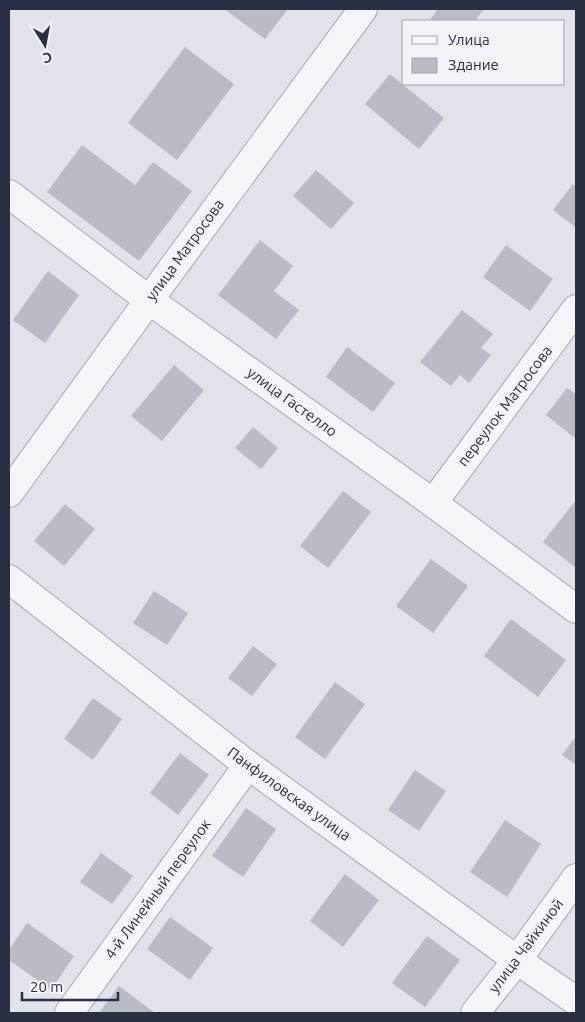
<svg xmlns="http://www.w3.org/2000/svg" width="585" height="1022" viewBox="0 0 585 1022" font-family="Ubuntu,sans-serif">
  <rect width="100%" height="100%" fill="#e1e3ea"/>
  <g fill="#b9bcc6">
    <polygon points="224,9 288,9 265,39"/>
    <polygon points="438,9 484,9 475,21 429,21"/>
    <polygon points="185,47 234,84 177,160 128,123"/>
    <polygon points="390,74 444,118 419,149 365,104"/>
    <polygon points="82,145 135,185 153,162 192,191 139,261 47,192"/>
    <polygon points="316,170 354,203 331,229 293,196"/>
    <polygon points="573,184 576,187 576,228 553,210"/>
    <polygon points="260,240 293,266 274,291 299,310 276,339 218,295"/>
    <polygon points="506,245 553,279 530,311 483,277"/>
    <polygon points="48,271 79,295 45,343 13,320"/>
    <polygon points="462,310 493,334 481,348 491,355 469,383 460,375 451,386 420,362"/>
    <polygon points="347,347 395,383 373,412 326,377"/>
    <polygon points="174,365 204,390 162,441 131,416"/>
    <polygon points="567,388 576,394 576,439 546,415"/>
    <polygon points="253,427 278,448 261,469 235,448"/>
    <polygon points="343,491 371,512 328,568 300,546"/>
    <polygon points="576,500 576,568 543,542"/>
    <polygon points="65,504 95,529 64,566 34,541"/>
    <polygon points="431,559 468,586 433,633 396,606"/>
    <polygon points="154,591 188,613 167,645 133,623"/>
    <polygon points="511,619 566,660 538,697 484,656"/>
    <polygon points="253,646 277,664 252,696 228,678"/>
    <polygon points="335,682 365,704 325,759 295,737"/>
    <polygon points="93,698 122,719 93,760 64,739"/>
    <polygon points="576,736 576,765 562,755"/>
    <polygon points="180,753 209,775 178,815 150,793"/>
    <polygon points="415,770 446,791 419,831 388,810"/>
    <polygon points="246,808 276,829 243,877 212,856"/>
    <polygon points="505,820 541,844 507,897 470,872"/>
    <polygon points="101,853 133,876 112,904 80,882"/>
    <polygon points="345,874 379,900 343,947 310,921"/>
    <polygon points="170,917 213,948 190,980 147,949"/>
    <polygon points="27,923 74,956 51,990 9,960 9,950"/>
    <polygon points="427,936 460,960 425,1007 392,983"/>
    <polygon points="119,986 155,1013 99,1013"/>
  </g>
  <g fill="none" stroke-linecap="round" stroke-linejoin="round">
    <g stroke="#a6a9b4" stroke-width="30">
      <g id="minor">
        <polyline points="9,194 149,300 433,503 576,609"/>
        <polyline points="9,493 149,300 363,9"/>
        <polyline points="433,503 576,309"/>
        <polyline points="9,579 248,765 517,960 576,1001"/>
        <polyline points="69,1013 248,765"/>
        <polyline points="475,1013 517,960 576,878"/>
      </g>
    </g>
    <use href="#minor" stroke="#f4f5f8" stroke-width="28"/>
  </g>
  <g text-anchor="middle" stroke-width="4" stroke-linejoin="round" paint-order="stroke">
    <g font-size="15" fill="#2a2f41" stroke="#f1f3f7">
      <text transform="translate(185 250) rotate(-54)" y="5">улица Матросова</text>
      <text transform="translate(292 402) rotate(36)" y="5">улица Гастелло</text>
      <text transform="translate(505 406) rotate(-53)" y="5">переулок Матросова</text>
      <text transform="translate(289 794) rotate(36)" y="5">Панфиловская улица</text>
      <text transform="translate(158 889) rotate(-54)" y="5">4-й Линейный переулок</text>
      <text transform="translate(526 946) rotate(-53)" y="5">улица Чайкиной</text>
    </g>
  </g>
  <rect width="585" height="1022" fill="none" stroke="#2a2f41" stroke-width="20"/>
  <rect x="402" y="20" width="162" height="65" fill="#f1f3f7" stroke="#a1a5ae"/>
  <rect x="412" y="36" width="25" height="8" fill="#f4f5f8" stroke="#a1a5ae"/>
  <text x="448" y="45" font-size="15" fill="#2a2f41">Улица</text>
  <rect x="412" y="58" width="25" height="15" fill="#b9bcc6" stroke="#a1a5ae"/>
  <text x="448" y="70" font-size="15" fill="#2a2f41">Здание</text>
  <g transform="translate(45 45) rotate(169)" stroke="#f1f3f7" stroke-width="4" paint-order="stroke">
  <path d="M0-4L9 19L0 12L-9 19Z" fill="#2a2f41"/>
  <text y="-8" font-size="14" font-weight="bold" text-anchor="middle" fill="#2a2f41">С</text>
  </g>
  <path d="M22 992v8h96v-8" fill="none" stroke="#2a2f41" stroke-width="2.5"/>
  <text x="30" y="992" font-size="15" fill="#2a2f41" stroke="#f1f3f7" stroke-width="4" paint-order="stroke">20 m</text>
</svg>
